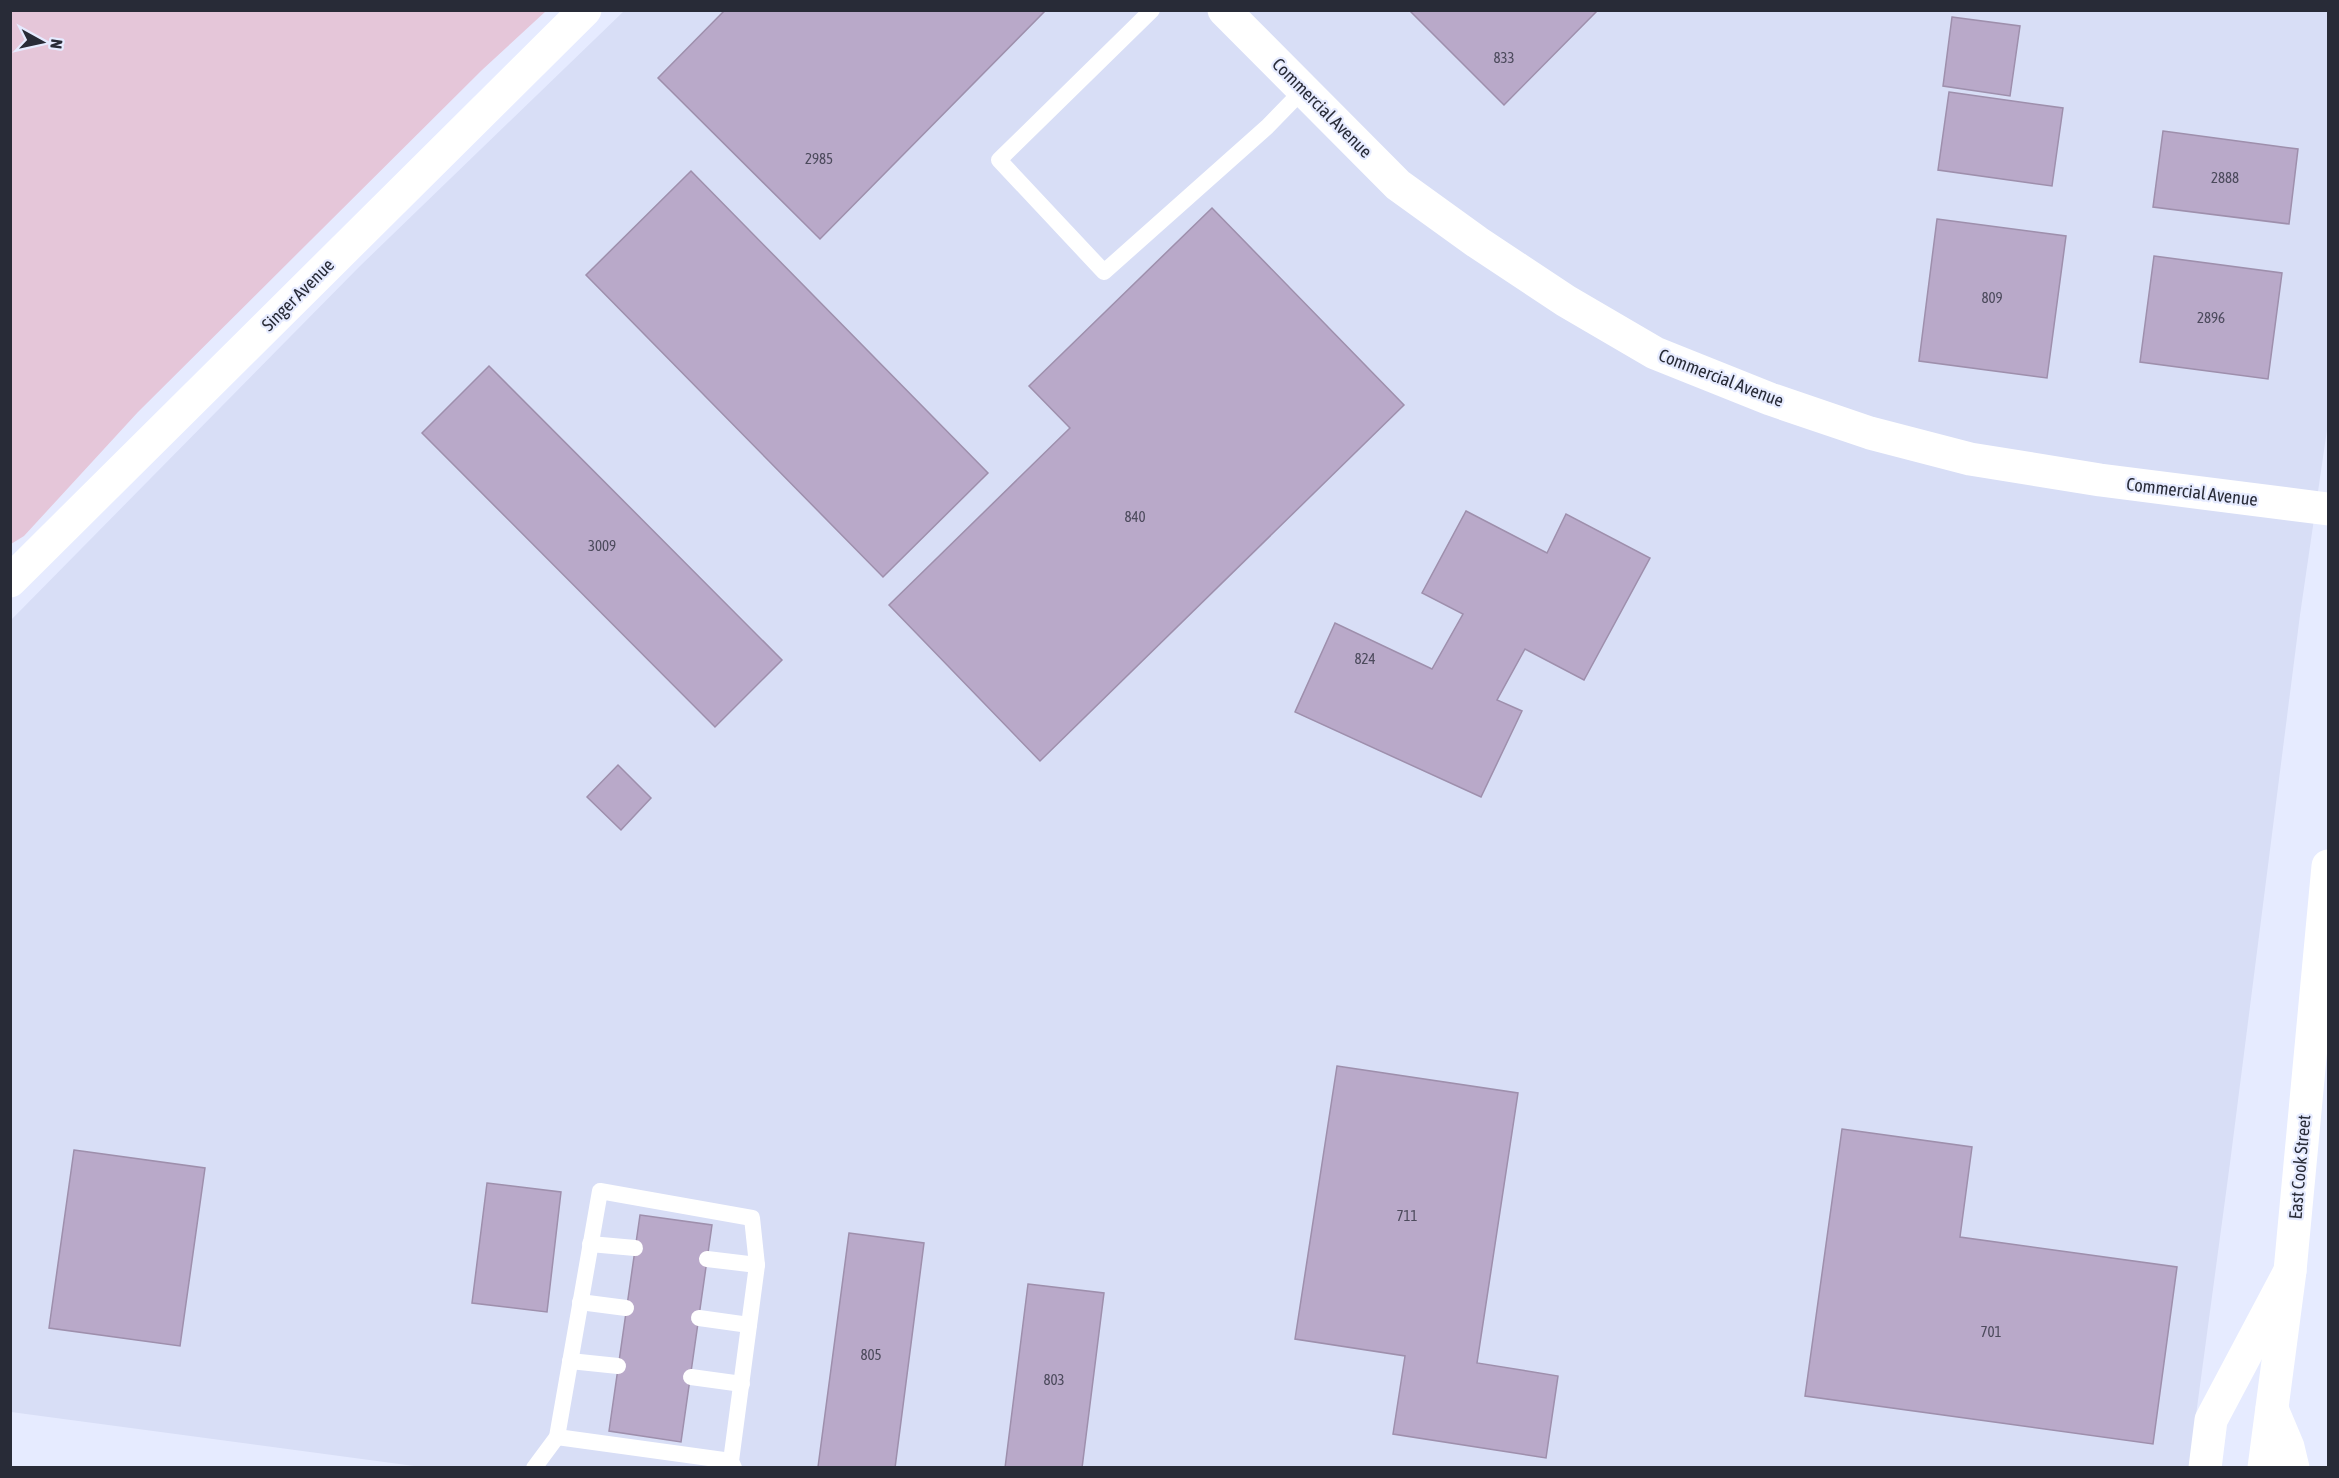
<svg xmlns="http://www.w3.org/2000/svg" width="2339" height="1478" viewBox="0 0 2339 1478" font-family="'Asap Condensed',sans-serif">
  <rect width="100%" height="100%" fill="#e6ebff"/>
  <polygon fill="#d8def6" points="624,11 2328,11 2328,423 2300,615 2230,1163 2189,1467 429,1468 11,1412 11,620 360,266"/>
  <polygon fill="#e5c6d9" points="11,10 546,10 546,11 482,70 138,412 24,536 11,544"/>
  <g fill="#b9a9c9" stroke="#9e8fac" stroke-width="1.5">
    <polygon points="725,10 1046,10 820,239 658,78"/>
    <polygon points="1409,10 1598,10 1504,105"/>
    <polygon points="1952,17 2020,26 2010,96 1943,86"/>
    <polygon points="1949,92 2063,108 2052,186 1938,170"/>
    <polygon points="2163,131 2298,149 2289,224 2153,207"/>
    <polygon points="691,171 988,473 883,577 586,275"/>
    <polygon points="1212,208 1404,405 1040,761 889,605 1070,428 1029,386"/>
    <polygon points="1937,219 2066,236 2047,378 1919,361"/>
    <polygon points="2154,256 2282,273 2268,379 2140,362"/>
    <polygon points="489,366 782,660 715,727 422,433"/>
    <polygon points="1466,511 1547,553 1566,514 1650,558 1584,680 1525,649 1497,700 1522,711 1481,797 1295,712 1335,623 1432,669 1463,614 1422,593"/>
    <polygon points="618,765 651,798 621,830 587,797"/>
    <polygon points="1337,1066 1518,1093 1477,1363 1558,1376 1546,1458 1393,1434 1405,1356 1295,1339"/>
    <polygon points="1842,1129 1972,1147 1960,1237 2177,1267 2153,1444 1805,1396"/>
    <polygon points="74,1150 205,1168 180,1346 49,1328"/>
    <polygon points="487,1183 561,1192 547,1312 472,1303"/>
    <polygon points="640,1215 712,1225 681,1442 609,1431"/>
    <polygon points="849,1233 924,1243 895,1468 818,1467"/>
    <polygon points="1028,1284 1104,1293 1082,1468 1005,1468"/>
  </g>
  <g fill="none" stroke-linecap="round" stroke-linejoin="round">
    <g stroke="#fff" stroke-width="16">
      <polyline points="1152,10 999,160 1104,272 1267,127 1304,89"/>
      <polyline points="590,1244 635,1248"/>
      <polyline points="707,1259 757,1265"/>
      <polyline points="580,1302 626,1308"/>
      <polyline points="699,1318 749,1325"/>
      <polyline points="570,1361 618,1366"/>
      <polyline points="691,1377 742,1384"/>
      <polyline points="557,1437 731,1461"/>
      <polyline points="534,1468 557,1437 600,1191 752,1218 757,1265 731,1461 734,1468"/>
    </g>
    <g stroke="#fff" stroke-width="33">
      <polyline points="1224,10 1398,185 1477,242 1566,301 1655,353 1770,399 1870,433 1970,459 2100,480 2328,509"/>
      <polyline points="10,581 585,10"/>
    </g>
    <polyline stroke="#fff" stroke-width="33" points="2264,1468 2290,1271 2328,866"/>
    <g stroke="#fff" stroke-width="33">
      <polyline points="2272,1409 2288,1447 2293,1468"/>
      <polyline points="2205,1468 2211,1420 2290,1271"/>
    </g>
  </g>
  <g text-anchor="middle" stroke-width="4.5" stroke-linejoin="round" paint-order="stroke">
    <g font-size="15" fill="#4c4a5c">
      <text x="1504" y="63">833</text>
      <text x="819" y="164">2985</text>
      <text x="2225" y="183">2888</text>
      <text x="1992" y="303">809</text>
      <text x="2211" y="323">2896</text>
      <text x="1135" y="522">840</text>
      <text x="602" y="551">3009</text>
      <text x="1365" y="664">824</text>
      <text x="1407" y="1221">711</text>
      <text x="1991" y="1337">701</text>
      <text x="871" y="1360">805</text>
      <text x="1054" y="1385">803</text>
    </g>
    <g font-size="18" fill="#282b37" stroke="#e6ebff">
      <text transform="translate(1322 108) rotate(45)" y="6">Commercial Avenue</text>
      <text transform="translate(298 295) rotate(-45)" y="6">Singer Avenue</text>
      <text transform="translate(1721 378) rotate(21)" y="6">Commercial Avenue</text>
      <text transform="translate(2192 492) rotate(7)" y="6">Commercial Avenue</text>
      <text transform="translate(2300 1167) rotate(-85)" y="6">East Cook Street</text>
    </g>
  </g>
  <rect width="2339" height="1478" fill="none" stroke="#282b37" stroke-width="24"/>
  <g transform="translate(42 42) rotate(98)" stroke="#e6ebff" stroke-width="4.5" paint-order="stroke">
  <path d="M0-4.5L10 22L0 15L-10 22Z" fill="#282b37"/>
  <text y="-9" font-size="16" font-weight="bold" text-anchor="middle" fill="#282b37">N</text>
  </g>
</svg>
